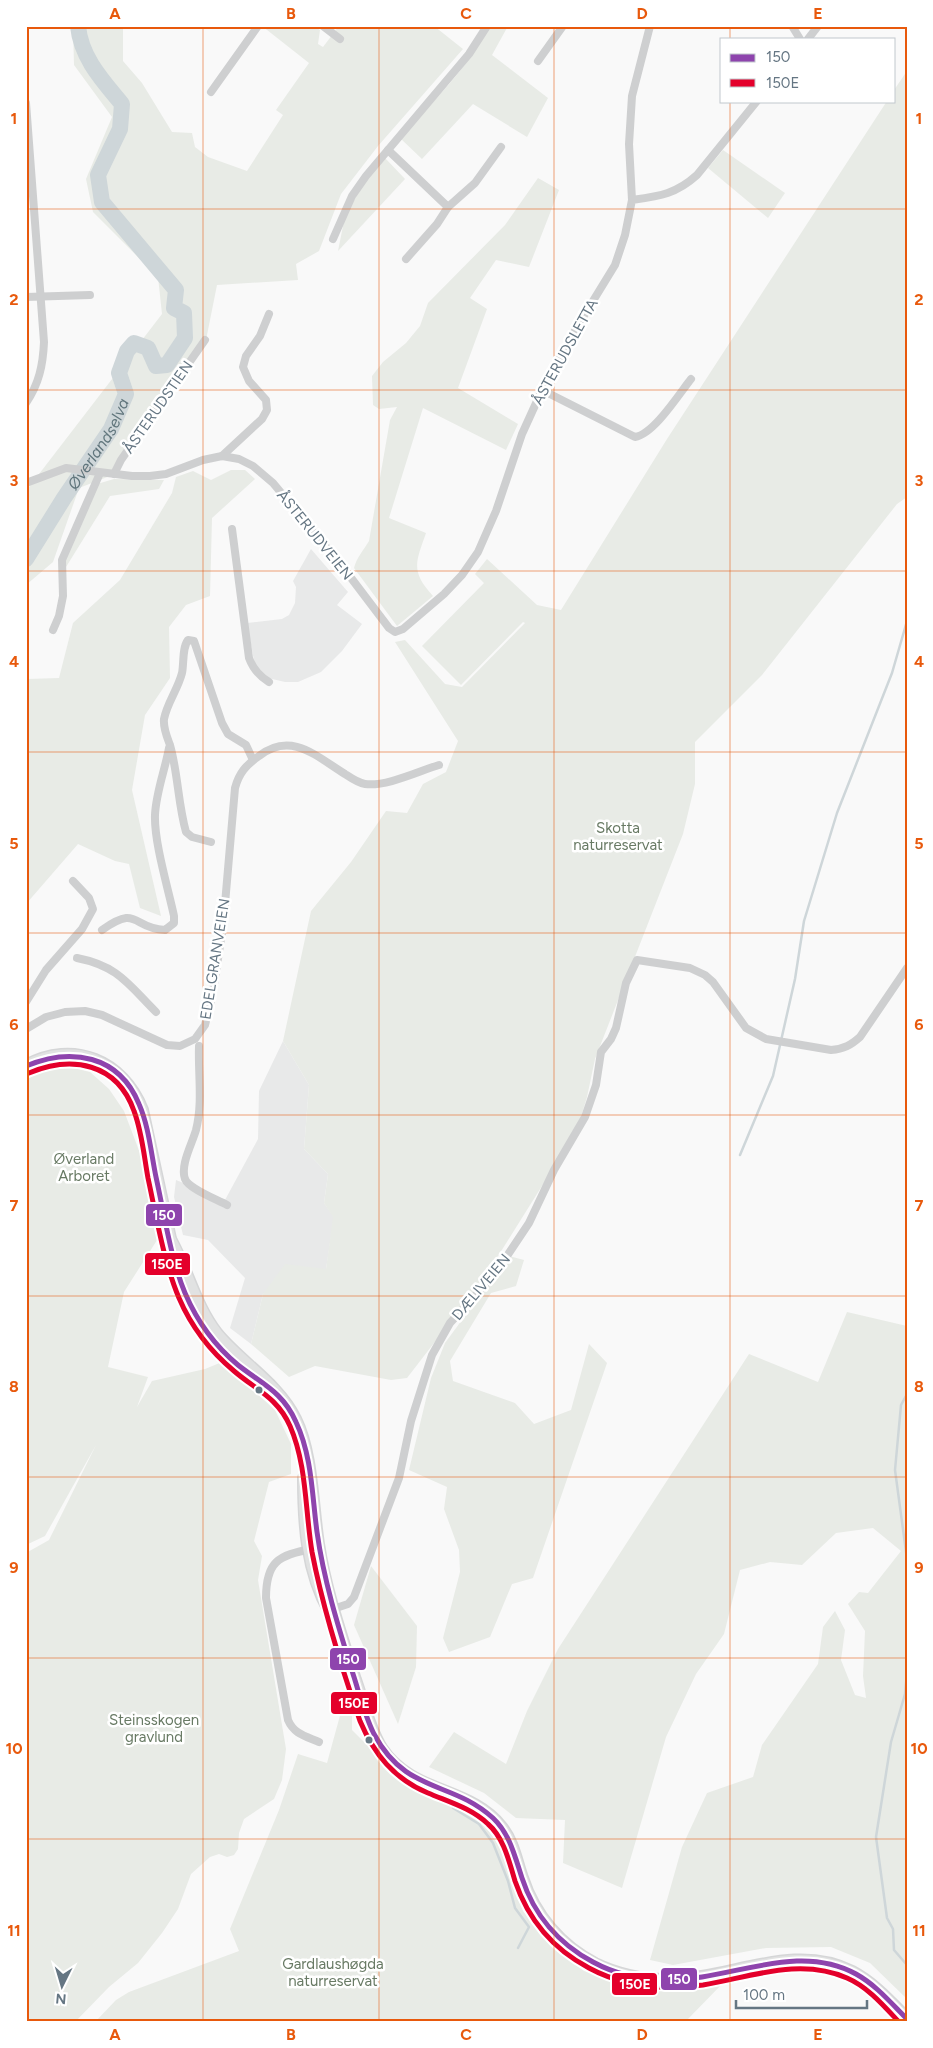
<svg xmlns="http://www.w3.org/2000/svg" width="933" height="2048" viewBox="0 0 933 2048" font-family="Figtree,sans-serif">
  <rect width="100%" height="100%" fill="#f9f9f9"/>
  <g fill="#e8e9e9">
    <polygon points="311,549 348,592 337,605 362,624 342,651 321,672 298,682 285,682 268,678 255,666 247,623 282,619 289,615 295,603 296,587 293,581"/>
    <polygon points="283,1041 309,1085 304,1149 328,1174 324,1203 334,1217 326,1269 263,1294 251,1344 230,1328 245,1278 208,1240 183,1235 174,1197 176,1180 225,1200 258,1139 259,1091"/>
  </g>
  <g fill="#e8ebe6">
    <polygon points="73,26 123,26 123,61 142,83 172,132 192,133 195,147 208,157 247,171 283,115 276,110 309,63 262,26 314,26 320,30 318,44 323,47 339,26 434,26 463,49 378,146 341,194 319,251 296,264 298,280 217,285 206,340 110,476 79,488 53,562 26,585 26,491 162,314 158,277 93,212 86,179 112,117 74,65"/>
    <path d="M490 26H508L492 55 548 98 527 137 473 104 422 159 400 138C432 103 467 69 490 26Z"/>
    <polygon points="907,71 907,497 897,504 762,675 695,742 695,784 683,834 595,1059 587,1097 577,1130 485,1277 407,1378 391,1380 315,1366 289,1377 251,1344 263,1294 285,1264 326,1269 333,1217 324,1203 328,1174 304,1149 309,1085 283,1041 311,911 351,862 386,811 407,813 423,784 446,772 458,741 395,642 405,640 445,684 462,687 525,623 523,622 461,685 422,646 484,583 475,574 487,559 537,605 561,610 667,439 887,101 894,101 894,90"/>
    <polygon points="723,150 785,193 768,218 708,168"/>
    <polygon points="385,158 405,179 338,251 344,221 359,190"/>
    <path d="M538 178 559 190 529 267 496 260 470 298 487 309 458 388 518 424 506 450 423 408 389 518 426 533C416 562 410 571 433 596L397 626 354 568C357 557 363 551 369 541L390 420 397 407 379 409 373 405 372 376 383 362 406 343 420 326 428 303 505 225Z"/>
    <polygon points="231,470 245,470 255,479 212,518 210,596 186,605 169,627 170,678 145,715 132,790 161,916 140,908 129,864 115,861 78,844 26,904 27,679 59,678 73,623 120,580 172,493 176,477 193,471 211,480"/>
    <polygon points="114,479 164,480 159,489 110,496 66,567 63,564 97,484"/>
    <polygon points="70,1067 90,1072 109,1089 124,1111 143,1161 137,1128 159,1237 124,1292 108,1367 148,1377 137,1407 152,1381 205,1369 222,1362 275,1410 291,1444 291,1474 269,1482 254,1541 262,1556 258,1580 286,1749 282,1780 274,1799 244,1819 239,1833 238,1849 234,1855 227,1857 219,1854 210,1857 191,1874 178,1909 162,1933 138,1963 109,1987 75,2022 26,2022 26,1553 49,1540 96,1445 45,1536 26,1545 26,1080 41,1071"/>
    <polygon points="509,1256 524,1260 516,1286 491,1293 450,1361 453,1381 515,1403 534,1424 571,1410 589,1344 607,1363 533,1578 512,1584 490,1637 449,1652 443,1638 460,1572 459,1550 444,1509 447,1487 409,1470 431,1378 445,1343"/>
    <polygon points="847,1312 907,1326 907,1999 870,1963 831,1947 766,1948 673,1965 650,1960 682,1847 707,1793 753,1777 762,1745 818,1664 823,1627 835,1611 845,1630 841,1660 855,1695 866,1698 863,1676 865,1631 848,1604 859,1592 868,1593 901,1551 873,1528 836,1533 802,1565 770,1562 740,1570 724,1634 696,1674 666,1737 622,1888 563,1863 565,1820 516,1818 484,1793 429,1767 454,1732 506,1764 527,1711 558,1649 749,1354 818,1382"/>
    <polygon points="371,1566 417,1626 416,1667 398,1724 354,1625"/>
    <polygon points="347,1690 352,1696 352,1730 409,1787 457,1806 482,1821 499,1846 523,1911 557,1951 584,1971 626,1984 670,1989 724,1982 688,2019 639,2022 95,2022 116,2000 129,1992 239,1951 230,1929 279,1810 298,1754 327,1763"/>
  </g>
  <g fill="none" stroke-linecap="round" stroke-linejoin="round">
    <g stroke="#ced6d9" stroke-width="2.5">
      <polyline points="740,1155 773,1076 795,979 804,921 837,813 892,673 907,621"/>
      <polyline points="907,1394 901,1405 895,1470 907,1559"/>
      <polyline points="907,1672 905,1694 891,1742 876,1837 887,1918 893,1929 894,1950 907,1965"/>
      <polyline points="453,1808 479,1824 493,1843 508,1881 515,1908 529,1927 518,1948"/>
    </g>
    <path stroke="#ced6d9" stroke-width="16" id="s1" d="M26 559 64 498 111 429 126 394 119 373 127 351 134 343 148 348 156 366 167 365 185 338 184 313 174 308 176 290 102 202 98 175 120 129 122 104C103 81 81 58 78 26"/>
    <g stroke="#d5d6d7" stroke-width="14">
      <g id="primary">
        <path d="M26 1066C73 1040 123 1061 142 1110L172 1248"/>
        <path d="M171 1241C188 1272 195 1306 217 1334 241 1363 278 1384 295 1419 312 1453 312 1506 318 1544 325 1590 341 1636 355 1680 363 1702 368 1727 381 1748 412 1795 470 1787 501 1827 513 1842 516 1861 522 1878 534 1915 560 1946 595 1964 628 1980 666 1983 702 1977 751 1969 804 1947 852 1972 873 1983 890 2002 907 2019"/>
        <path d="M304 1478C304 1524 307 1571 330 1612"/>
      </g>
    </g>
    <g stroke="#cecfd0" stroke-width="8">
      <polyline points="323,26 340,39"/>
      <polyline points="792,26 800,39"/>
      <polyline points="808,39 818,26"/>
      <polyline points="538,61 563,26"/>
      <polyline points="211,92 258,26"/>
      <path d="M26 103 44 342C43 365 39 384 26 403"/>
      <polyline points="388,150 448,207 437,224 406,259"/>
      <polyline points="632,200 629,144 632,96 650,26"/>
      <polyline points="448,207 475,183 501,147"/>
      <polyline points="333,239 352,196 366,176 469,54 487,26"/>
      <polyline points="26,297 90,295"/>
      <path d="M542 390 635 437C654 434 679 394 691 379"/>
      <polyline points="222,456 262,419 267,410 266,400 249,381 243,367 246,356 260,336 269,314"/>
      <polyline points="114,474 121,460 205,340"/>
      <path d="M26 483 66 468 132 476H150L166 474 203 460 222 456 239 459 253 466 273 483 342 566 389 628 395 632 403 629 444 594 462 575 478 552 496 511 522 434 542 390 577 327 615 265 625 235 632 200C660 196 676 194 697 175L757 101"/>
      <path d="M232 529 249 658C253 669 259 676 269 682"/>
      <polyline points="53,630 59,616 63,596 62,560 100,473"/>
      <path d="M211 842 192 837 186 832C178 804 178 773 170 745 167 737 163 728 164 719 167 703 178 689 182 673 184 664 182 648 188 640L194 641 222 723 228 734 246 745 253 760"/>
      <path d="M102 930C139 904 131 928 165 930L174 923V916C168 888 154 842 155 815 156 792 165 770 169 748"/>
      <path d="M77 958C118 966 128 984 156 1012"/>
      <polyline points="26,1002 46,970 82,929 93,909 89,898 73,881"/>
      <path d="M26 1029 46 1017 65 1012 85 1011 102 1015 167 1045 180 1046 195 1039 205 1025 212 997 223 927 235 788C239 773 246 765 259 756 291 731 316 756 345 774 351 778 358 783 365 784 386 787 419 771 439 765"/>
      <path d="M199 1046C198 1074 203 1103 196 1130 192 1144 180 1165 185 1179 189 1189 216 1199 227 1205"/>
      <path d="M312 1549C278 1555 266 1562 266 1598L288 1720C294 1734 305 1736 319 1742"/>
      <path d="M330 1610 348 1604 354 1597 399 1478 411 1421 432 1355 450 1323 495 1274 529 1223 554 1170 585 1117 596 1085 601 1052 611 1039 616 1028 626 983 637 960 690 968 705 975 713 982 746 1028 766 1039 831 1050C844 1049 851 1045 860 1037L907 968"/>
    </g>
    <use href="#primary" stroke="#e1e2e2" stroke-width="11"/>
    <g stroke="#fff" stroke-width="9">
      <path id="bus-1" d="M26 1066C71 1047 119 1055 139 1104 149 1127 151 1153 156 1177 164 1213 171 1260 185 1293 197 1321 215 1346 238 1365 262 1384 283 1392 296 1422 312 1456 312 1495 317 1532 324 1582 339 1629 354 1677 360 1696 365 1716 374 1734 406 1794 451 1780 493 1818 510 1834 515 1857 522 1878 534 1915 559 1944 593 1962 626 1980 665 1983 702 1977 753 1969 807 1947 856 1974 876 1985 891 2003 907 2019"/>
    </g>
    <g stroke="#fff" stroke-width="9">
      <path id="bus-2" d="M29 1073C72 1055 117 1063 134 1111 142 1132 144 1156 148 1178 156 1215 164 1263 179 1298 191 1326 210 1351 234 1371 256 1390 277 1397 290 1426 307 1465 305 1510 312 1552 323 1609 341 1666 360 1721 374 1754 394 1779 428 1793 449 1802 471 1808 488 1824 504 1838 509 1861 515 1881 528 1919 553 1949 589 1968 624 1987 664 1990 703 1985 751 1977 800 1957 847 1978 868 1987 884 2006 899 2022"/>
    </g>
    <use href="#bus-1" stroke="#8e44ad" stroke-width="5"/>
    <use href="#bus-2" stroke="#e4002b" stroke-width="5"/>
  </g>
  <path fill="none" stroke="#e8590c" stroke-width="1" stroke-opacity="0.55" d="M203 26V2022M379 26V2022M554 26V2022M730 26V39M730 101V2022M26 209H907M26 390H907M26 571H907M26 752H907M26 933H907M26 1115H907M26 1296H907M26 1477H907M26 1658H907M26 1839H907"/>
  <g fill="#657683" stroke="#fff" stroke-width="2">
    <circle cx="259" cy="1390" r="4.5"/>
    <circle cx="369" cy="1740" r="4.5"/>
  </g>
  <g text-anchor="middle" stroke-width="5" stroke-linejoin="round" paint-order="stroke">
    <g font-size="15" fill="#657683" stroke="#fff">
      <text transform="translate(565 352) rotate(-61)" y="5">ÅSTERUDSLETTA</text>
      <text transform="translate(158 407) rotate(-55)" y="5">ÅSTERUDSTIEN</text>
      <text transform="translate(315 535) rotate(51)" y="5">ÅSTERUDVEIEN</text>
      <text transform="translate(215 959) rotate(-81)" y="5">EDELGRANVEIEN</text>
      <text transform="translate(481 1287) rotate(-50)" y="5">DÆLIVEIEN</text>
    </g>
    <g font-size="15" fill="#687a64" stroke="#fff">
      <text x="618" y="833">Skotta<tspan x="618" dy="17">naturreservat</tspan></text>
      <text x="84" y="1164">Øverland<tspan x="84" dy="17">Arboret</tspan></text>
      <text x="154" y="1725">Steinsskogen<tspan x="154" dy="17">gravlund</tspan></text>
      <text x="333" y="1969">Gardlaushøgda<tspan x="333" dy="17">naturreservat</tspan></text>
    </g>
    <g font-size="16" font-style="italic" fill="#60757c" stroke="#fff">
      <text dy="6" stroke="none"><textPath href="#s1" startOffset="136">Øverlandselva</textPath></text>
    </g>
  </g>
  <g stroke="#fff" stroke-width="2">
    <rect x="145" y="1203" width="38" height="24" rx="5" fill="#8e44ad"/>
    <rect x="144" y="1252" width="47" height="24" rx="5" fill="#e4002b"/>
    <rect x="329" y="1647" width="38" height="24" rx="5" fill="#8e44ad"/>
    <rect x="330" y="1691" width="48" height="24" rx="5" fill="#e4002b"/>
    <rect x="660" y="1967" width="38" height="24" rx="5" fill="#8e44ad"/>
    <rect x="611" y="1972" width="47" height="24" rx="5" fill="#e4002b"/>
  </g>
  <g font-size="14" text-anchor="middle" font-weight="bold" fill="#fff">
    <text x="164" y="1220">150</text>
    <text x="167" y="1269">150E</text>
    <text x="348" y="1664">150</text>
    <text x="354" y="1708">150E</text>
    <text x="679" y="1984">150</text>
    <text x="635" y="1989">150E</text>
  </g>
  <rect width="933" height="2048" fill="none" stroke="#ffffff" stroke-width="55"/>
  <rect x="720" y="38" width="175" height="65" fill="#ffffff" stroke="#c1c8cd"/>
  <rect x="730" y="54" width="25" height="8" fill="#8e44ad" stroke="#c1c8cd"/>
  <text x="766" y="62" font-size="15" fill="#657683">150</text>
  <rect x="730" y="79" width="25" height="8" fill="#e4002b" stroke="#c1c8cd"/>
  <text x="766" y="88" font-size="15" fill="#657683">150E</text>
  <g transform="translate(62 1986) rotate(185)" stroke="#ffffff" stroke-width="4" paint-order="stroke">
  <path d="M0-4L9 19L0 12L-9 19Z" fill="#657683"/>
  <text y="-8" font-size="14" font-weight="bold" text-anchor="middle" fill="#657683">N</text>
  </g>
  <path d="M736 2000v8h131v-8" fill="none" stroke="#657683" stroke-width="2.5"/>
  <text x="743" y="2000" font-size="15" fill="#657683" stroke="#ffffff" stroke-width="4" paint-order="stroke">100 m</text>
  <rect x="28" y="28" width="878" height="1992" fill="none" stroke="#e8590c" stroke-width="2"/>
  <g font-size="16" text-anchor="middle" font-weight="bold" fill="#e8590c">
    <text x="115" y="19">A</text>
    <text x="291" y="19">B</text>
    <text x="466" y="19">C</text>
    <text x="642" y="19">D</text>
    <text x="818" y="19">E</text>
    <text x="14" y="124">1</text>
    <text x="919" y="124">1</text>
    <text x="14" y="305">2</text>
    <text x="919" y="305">2</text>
    <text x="14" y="486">3</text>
    <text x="919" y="486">3</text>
    <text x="14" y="667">4</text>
    <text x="919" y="667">4</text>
    <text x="14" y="849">5</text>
    <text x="919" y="849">5</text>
    <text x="14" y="1030">6</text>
    <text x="919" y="1030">6</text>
    <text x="14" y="1211">7</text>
    <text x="919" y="1211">7</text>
    <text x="14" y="1392">8</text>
    <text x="919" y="1392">8</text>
    <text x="14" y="1573">9</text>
    <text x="919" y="1573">9</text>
    <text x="14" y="1754">10</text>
    <text x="919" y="1754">10</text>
    <text x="14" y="1936">11</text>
    <text x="919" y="1936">11</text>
    <text x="115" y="2040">A</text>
    <text x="291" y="2040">B</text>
    <text x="466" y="2040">C</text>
    <text x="642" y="2040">D</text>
    <text x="818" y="2040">E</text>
  </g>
</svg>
